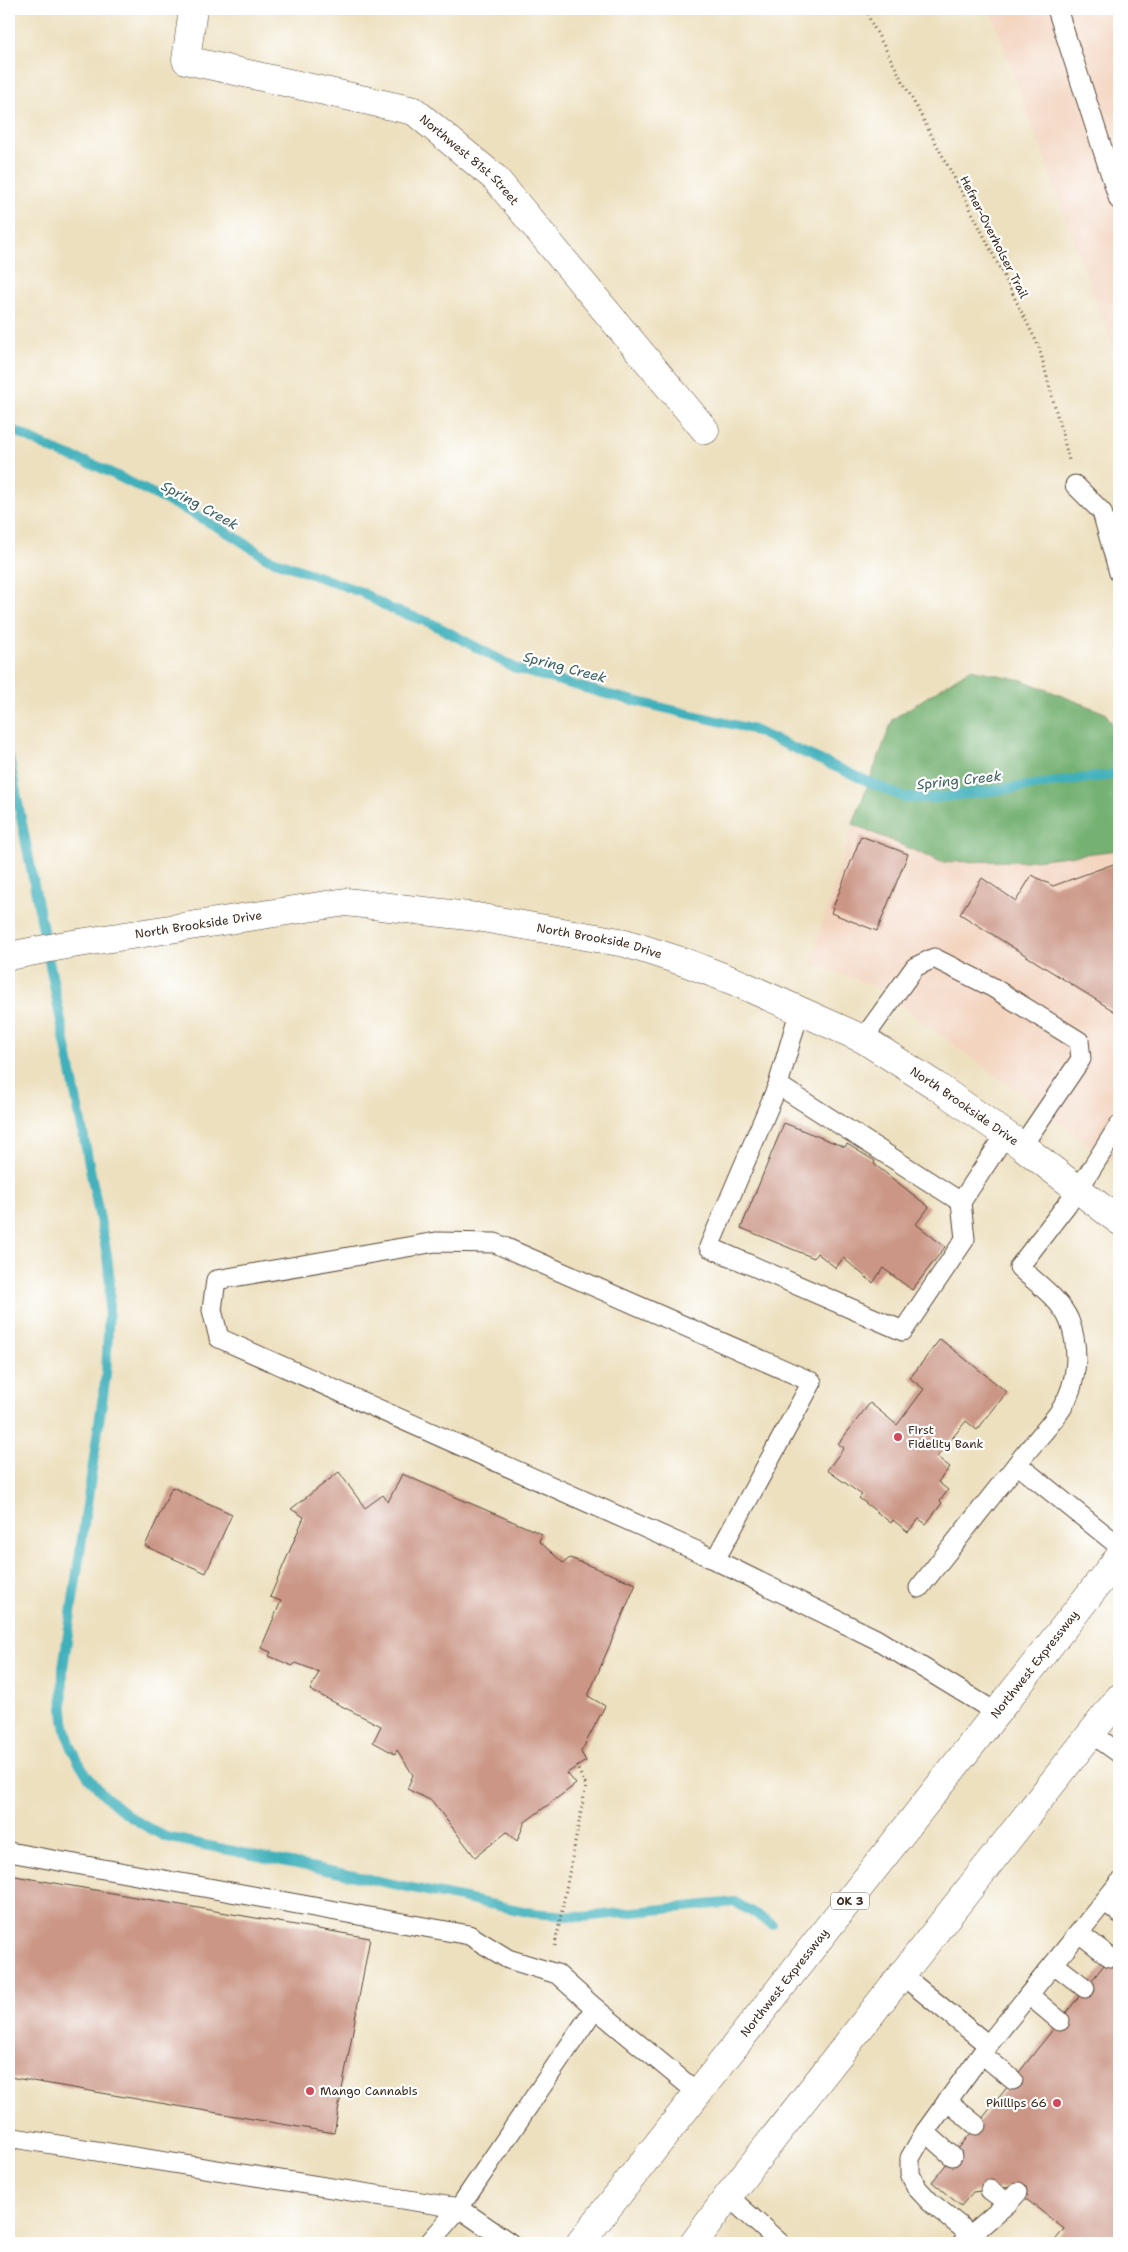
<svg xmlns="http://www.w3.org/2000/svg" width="1128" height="2252" viewBox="0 0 1128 2252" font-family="'Shantell Sans',sans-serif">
  <rect width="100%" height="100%" fill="#fff"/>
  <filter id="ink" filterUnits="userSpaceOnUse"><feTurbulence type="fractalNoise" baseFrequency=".02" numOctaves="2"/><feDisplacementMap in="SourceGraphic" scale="10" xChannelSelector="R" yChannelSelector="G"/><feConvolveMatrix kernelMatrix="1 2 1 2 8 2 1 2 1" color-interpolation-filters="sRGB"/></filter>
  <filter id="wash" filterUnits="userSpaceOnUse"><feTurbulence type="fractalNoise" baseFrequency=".0096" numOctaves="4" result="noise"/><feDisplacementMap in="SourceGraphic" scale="20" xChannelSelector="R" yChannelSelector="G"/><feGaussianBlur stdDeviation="1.12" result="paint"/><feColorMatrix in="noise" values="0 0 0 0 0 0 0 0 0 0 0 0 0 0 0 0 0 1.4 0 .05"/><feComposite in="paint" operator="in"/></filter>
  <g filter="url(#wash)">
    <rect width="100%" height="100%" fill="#ede0bf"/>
    <g fill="#f3d4bf">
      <polygon points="990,9 1119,9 1119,365"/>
      <polygon points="853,824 941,862 1025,861 1119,850 1119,1166 874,986 810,963"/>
    </g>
    <polygon fill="#75b172" stroke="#586e48" points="970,669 1022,680 1105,713 1119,733 1119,850 1025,861 941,862 853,824 893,719"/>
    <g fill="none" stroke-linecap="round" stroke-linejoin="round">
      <g stroke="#40b0bb" stroke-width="10">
        <polyline points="9,428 56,451 97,466 192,513 235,537 267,558 361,592 391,609 431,623 517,669 606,694 751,729 905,798 936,798 1119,774"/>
        <path d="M9 757 107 1255 110 1284 106 1375 63 1668C63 1681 62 1696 63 1710 67 1770 115 1813 166 1837L533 1913 582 1917 735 1902 772 1924"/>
      </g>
    </g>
    <g id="blocks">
      <g fill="#cb9686">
        <polygon points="861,836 908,854 877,931 831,913"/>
        <polygon points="1119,862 1119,1013 1117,1013 960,914 982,878 1016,901 1032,875 1053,886"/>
        <polygon points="784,1123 845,1147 847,1144 875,1161 874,1164 929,1207 916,1224 945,1247 912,1290 883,1268 873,1283 843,1258 836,1268 817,1253 814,1258 741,1228"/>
        <polygon points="940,1339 1007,1392 977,1430 966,1421 937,1457 950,1467 938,1482 948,1490 940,1501 942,1503 926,1524 919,1519 908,1532 893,1520 891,1523 859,1498 862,1495 827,1470 844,1448 838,1444 870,1403 897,1425 924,1389 910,1378"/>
        <polygon points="339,1472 365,1508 383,1495 388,1502 402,1474 542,1534 539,1541 563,1563 570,1558 636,1584 588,1696 605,1706 581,1752 586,1761 567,1773 576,1784 525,1822 517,1841 507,1832 475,1857 432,1801 407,1789 413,1775 397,1750 395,1754 373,1742 381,1726 310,1690 319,1672 296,1663 292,1666 269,1656 271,1652 261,1648 281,1601 270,1597 304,1517 291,1509"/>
        <polygon points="172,1487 232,1514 206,1573 145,1546"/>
        <polygon points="9,1875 370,1938 334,2133 9,2077"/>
        <polygon points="1119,1946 1119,2243 1053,2243 1064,2229 1011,2187 973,2192 961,2206 932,2182"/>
      </g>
    </g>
  </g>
  <g filter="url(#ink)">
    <use href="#blocks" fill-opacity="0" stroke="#564536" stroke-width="1"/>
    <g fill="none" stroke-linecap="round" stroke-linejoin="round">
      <g stroke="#564536" stroke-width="21">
        <g id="lane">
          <polyline points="1057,9 1119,200"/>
          <polyline points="1075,485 1102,512 1119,573"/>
          <polyline points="800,1009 778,1085 709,1247 903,1331 965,1239 961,1202 1006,1134"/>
          <polyline points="863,1039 915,967 934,958 992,987 1079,1041 1081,1059 1022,1146"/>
          <polyline points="778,1085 961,1202"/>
          <path d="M1017 1464C1031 1445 1049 1428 1062 1408 1078 1382 1080 1348 1069 1320 1060 1299 1035 1282 1019 1267L1078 1190 1119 1125"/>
          <polyline points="715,1560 812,1382 495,1243 436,1242 216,1280 212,1310 219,1338 699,1552 715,1560 876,1639 997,1713"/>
          <polyline points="919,1588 1017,1464 1119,1546"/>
          <polyline points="1091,1733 1119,1753"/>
          <polyline points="9,1852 469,1935 508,1959 557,1974 595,2008 699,2094"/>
          <polyline points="1105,1901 1119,1913"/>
          <polyline points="1079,1933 1110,1957"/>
          <polyline points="1054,1964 1085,1988"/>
          <polyline points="902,1975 988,2045 1119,1883"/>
          <polyline points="1029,1995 1060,2021"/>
          <polyline points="982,2054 1013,2080"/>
          <polyline points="947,2101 976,2125"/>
          <polyline points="925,2132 952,2156"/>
          <polyline points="9,2142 14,2138 459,2208 510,2243"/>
          <polyline points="990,2190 1008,2203"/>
          <polyline points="728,2196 780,2243"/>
          <polyline points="963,2242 1008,2203 1018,2192"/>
          <polyline points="429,2243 459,2208 595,2008"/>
          <polyline points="981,2243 930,2202 917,2188 910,2174 910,2158 925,2132 988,2045"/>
        </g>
      </g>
      <g stroke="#564536" stroke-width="29">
        <g id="street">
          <path id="s1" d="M193 9 186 60 414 111 495 178 705 430"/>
          <path id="s2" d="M9 956 66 945 346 902 477 917 625 943 687 963 736 982 863 1039 935 1085 1022 1146 1119 1221"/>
        </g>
      </g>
      <g stroke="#564536" stroke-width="29">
        <g id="highway">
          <path id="s3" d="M580 2243 1119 1557"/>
          <polyline points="694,2243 728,2196 1119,1698"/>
        </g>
      </g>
      <g stroke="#564536" stroke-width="3" stroke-dasharray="1 4" stroke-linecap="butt">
        <polyline points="867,9 870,20 965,198 1039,347 1069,460"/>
        <polyline points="555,1946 586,1786 577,1767"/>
      </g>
      <use href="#lane" stroke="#fff" stroke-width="19"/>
      <use href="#street" stroke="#fff" stroke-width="28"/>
      <use href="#highway" stroke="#fff" stroke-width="28"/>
    </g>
  </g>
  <g fill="#d1495b" stroke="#fff" stroke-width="2">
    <circle cx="898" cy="1437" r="5"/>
    <circle cx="310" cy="2091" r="5"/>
    <circle cx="1057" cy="2103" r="5"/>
  </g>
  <g text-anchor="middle" stroke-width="4.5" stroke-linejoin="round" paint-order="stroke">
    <rect fill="#fff" stroke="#766a62" stroke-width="1" x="831" y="1892.5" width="38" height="17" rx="4"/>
    <g font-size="11" font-weight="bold" fill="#3b2a1e">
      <text x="850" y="1905">OK 3</text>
    </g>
    <g font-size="12" fill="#3b2a1e" stroke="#fff">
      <text dy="4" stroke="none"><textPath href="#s1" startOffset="359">Northwest 81st Street</textPath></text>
      <text transform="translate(994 237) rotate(63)" y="4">Hefner-Overholser Trail</text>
      <text dy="4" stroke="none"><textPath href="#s2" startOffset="192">North Brookside Drive</textPath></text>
      <text dy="4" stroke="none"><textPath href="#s2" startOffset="598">North Brookside Drive</textPath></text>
      <text dy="4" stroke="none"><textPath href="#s2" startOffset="1002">North Brookside Drive</textPath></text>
      <text dy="4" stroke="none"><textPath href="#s3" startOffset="736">Northwest Expressway</textPath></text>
      <text dy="4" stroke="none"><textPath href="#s3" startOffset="331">Northwest Expressway</textPath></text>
    </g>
    <g font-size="12" fill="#3b2a1e" stroke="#fff" text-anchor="start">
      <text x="908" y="1434">First<tspan x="908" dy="14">Fidelity Bank</tspan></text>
      <text x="320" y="2095">Mango Cannabis</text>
      <text x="1047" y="2107" text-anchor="end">Phillips 66</text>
    </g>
    <g font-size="14" font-style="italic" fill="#3d605d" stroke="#fff">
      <text transform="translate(200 505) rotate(29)" y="5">Spring Creek</text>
      <text transform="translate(565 667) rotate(15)" y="5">Spring Creek</text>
      <text transform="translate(959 780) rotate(-6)" y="5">Spring Creek</text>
    </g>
  </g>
  <rect width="1128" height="2252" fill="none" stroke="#fff" stroke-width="30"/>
</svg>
